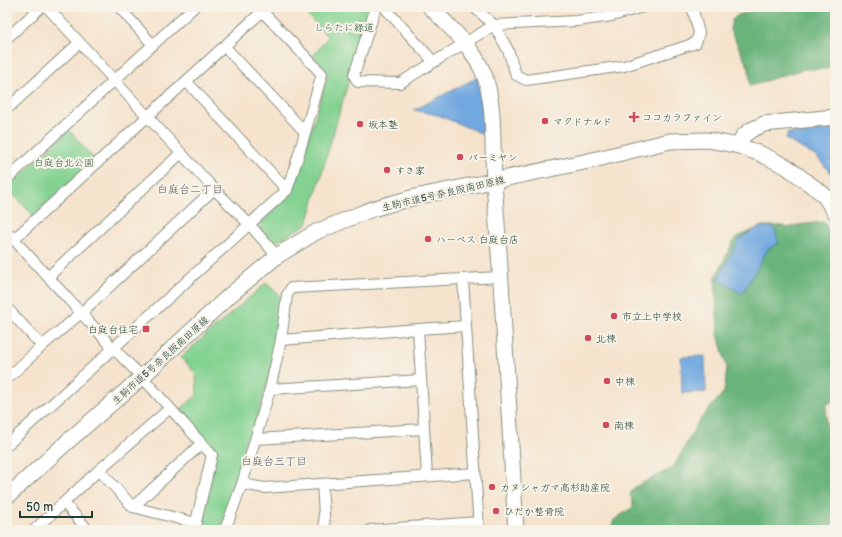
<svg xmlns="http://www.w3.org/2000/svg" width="842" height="537" viewBox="0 0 842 537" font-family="'Balsamiq Sans','Klee One',sans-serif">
  <rect width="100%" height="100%" fill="#f7f3e8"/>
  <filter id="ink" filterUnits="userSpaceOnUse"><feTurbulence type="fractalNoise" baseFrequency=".025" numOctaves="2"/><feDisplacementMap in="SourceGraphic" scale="8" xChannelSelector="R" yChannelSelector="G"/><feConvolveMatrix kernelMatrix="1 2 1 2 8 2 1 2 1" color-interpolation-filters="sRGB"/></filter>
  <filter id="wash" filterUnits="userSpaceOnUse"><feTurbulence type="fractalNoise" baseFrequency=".012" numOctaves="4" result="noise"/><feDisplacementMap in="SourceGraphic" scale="16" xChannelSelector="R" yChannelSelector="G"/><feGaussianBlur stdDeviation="0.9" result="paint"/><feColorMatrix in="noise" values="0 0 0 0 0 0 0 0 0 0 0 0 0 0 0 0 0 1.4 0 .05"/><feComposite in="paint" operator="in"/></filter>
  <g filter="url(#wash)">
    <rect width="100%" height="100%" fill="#f5e3cd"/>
    <g fill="#83d291" stroke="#518862">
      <polygon points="300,7 370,7 307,224 279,240 271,242 260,230 260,223 292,193 328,74 313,56 328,37"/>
      <polygon points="69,130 95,160 34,216 7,188"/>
      <polygon points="266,283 281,297 274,359 258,415 221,530 199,530 216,454 179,411 197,395 196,374 181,357"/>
    </g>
    <g fill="#6ab47b" stroke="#447858">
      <polygon points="770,7 835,7 835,66 826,69 803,69 750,86 749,68 730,30 732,20 738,15"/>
      <polygon points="824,222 835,240 835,400 826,405 827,431 835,433 835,530 610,530 614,520 633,507 633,502 630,494 635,487 650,479 673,468 698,422 724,392 727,368 718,334 715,278 735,238 762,226 782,226 788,228 798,225"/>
    </g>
    <g fill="#72a9e0" stroke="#48738a">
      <polygon points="478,77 482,96 483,134 438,115 414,110"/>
      <polygon points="835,129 835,178 817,157 785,139 788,133"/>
      <polygon points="759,227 774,227 779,243 768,249 742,294 718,279 739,239"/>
      <polygon points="705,356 706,392 682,393 681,357"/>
    </g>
  </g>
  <g filter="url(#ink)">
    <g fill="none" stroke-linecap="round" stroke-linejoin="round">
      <g stroke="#8a9080" stroke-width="12">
        <g id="street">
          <polyline points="47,7 214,189 249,224 277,256"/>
          <polyline points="119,7 153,45"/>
          <polyline points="376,7 354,75 358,82 400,83 494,25 577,21 612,16 643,7"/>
          <polyline points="384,7 433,61"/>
          <polyline points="474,7 494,25 508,50 516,75 526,80 624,66 696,43 699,33 692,7"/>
          <polyline points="7,38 41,7"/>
          <polyline points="225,47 305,132"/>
          <polyline points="187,82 287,190"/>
          <polyline points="7,109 79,43"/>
          <polyline points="7,179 194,7"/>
          <polyline points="7,232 113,348 142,377 212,455 194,530"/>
          <polyline points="14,239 267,7"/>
          <polyline points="48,277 181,153"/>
          <polyline points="463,279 479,530"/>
          <polyline points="7,308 42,346"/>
          <polyline points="418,329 427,476"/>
          <polyline points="281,340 418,329 466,326"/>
          <polyline points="7,379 42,346 81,313 214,189"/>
          <polyline points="270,389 421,380"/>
          <polyline points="256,439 424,429"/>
          <polyline points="7,445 287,190 298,157 322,74 258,7"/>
          <polyline points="99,470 133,507 196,523"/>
          <polyline points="242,484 264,488 475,473"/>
          <polyline points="322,484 325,530"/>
          <polyline points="64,503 88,530"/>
          <polyline points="133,507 201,444"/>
          <polyline points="34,530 99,470 169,409"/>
          <polyline points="225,530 242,484 270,389 281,340 287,295 291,288 500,277"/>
          <polyline points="370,530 478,522"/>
        </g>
      </g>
      <g stroke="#8a9080" stroke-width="17">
        <g id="secondary">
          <path d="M430 7C450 27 472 46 483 72 496 102 492 150 494 183 503 299 509 414 516 530"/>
          <polyline points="739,146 743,136 751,130 764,124 835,117"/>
          <polyline points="7,497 67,442 142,377 229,296 277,256 316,232 372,209 415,197 589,161 670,141 708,140 739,146 761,154 787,167 823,194 835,212"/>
        </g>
      </g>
      <use href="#street" stroke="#fff" stroke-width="10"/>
      <use href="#secondary" stroke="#fff" stroke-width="15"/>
    </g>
  </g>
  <g fill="#d1495b" stroke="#f7f3e8" stroke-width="1.5">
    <path d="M632 111h4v4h4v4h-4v4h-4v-4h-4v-4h4z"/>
    <circle cx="545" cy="121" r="4"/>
    <circle cx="360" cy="124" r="4"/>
    <circle cx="460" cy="157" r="4"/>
    <circle cx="387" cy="170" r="4"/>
    <circle cx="428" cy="239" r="4"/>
    <circle cx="614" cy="316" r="4"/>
    <rect x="142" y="325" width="8" height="8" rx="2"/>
    <circle cx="588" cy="338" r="4"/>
    <circle cx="607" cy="381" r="4"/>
    <circle cx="606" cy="425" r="4"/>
    <circle cx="492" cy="487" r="4"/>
    <circle cx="496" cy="511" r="4"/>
  </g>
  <g text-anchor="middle" stroke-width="4" stroke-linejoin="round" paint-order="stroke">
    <g font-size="10" fill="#335b47" stroke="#f7f3e8">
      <text x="344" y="31">しらたに緑道</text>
      <text x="64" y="166">白庭台北公園</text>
    </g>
    <g font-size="10" fill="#1f3d34" stroke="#f7f3e8" text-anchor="start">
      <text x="642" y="121">ココカラファイン</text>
      <text x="553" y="125">マクドナルド</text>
      <text x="368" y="128">坂本塾</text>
      <text x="468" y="161">バーミヤン</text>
      <text x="395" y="174">すき家</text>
      <text x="436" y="243">ハーベス 白庭台店</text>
      <text x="622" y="320">市立上中学校</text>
      <text x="138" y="333" text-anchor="end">白庭台住宅</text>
      <text x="596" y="342">北棟</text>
      <text x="615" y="385">中棟</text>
      <text x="614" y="429">南棟</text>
      <text x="500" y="491">カヌシャガマ高杉助産院</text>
      <text x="504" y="515">ひだか整骨院</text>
    </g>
    <g font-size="10" fill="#1f3d34" stroke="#f7f3e8">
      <text transform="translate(443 193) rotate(-13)" y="4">生駒市道5号奈良阪南田原線</text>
      <text transform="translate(160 360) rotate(-42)" y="4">生駒市道5号奈良阪南田原線</text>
    </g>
    <g font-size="11" fill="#585c64" stroke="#f7f3e8">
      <text x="190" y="193">白庭台二丁目</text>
      <text x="274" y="465">白庭台三丁目</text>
    </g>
  </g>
  <rect width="842" height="537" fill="none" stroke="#f7f3e8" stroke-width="24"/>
  <path d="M20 511v6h72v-6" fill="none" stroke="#1f3d34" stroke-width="2"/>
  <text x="26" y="511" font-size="12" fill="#1f3d34" stroke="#f7f3e8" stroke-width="3" paint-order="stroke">50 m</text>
</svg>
